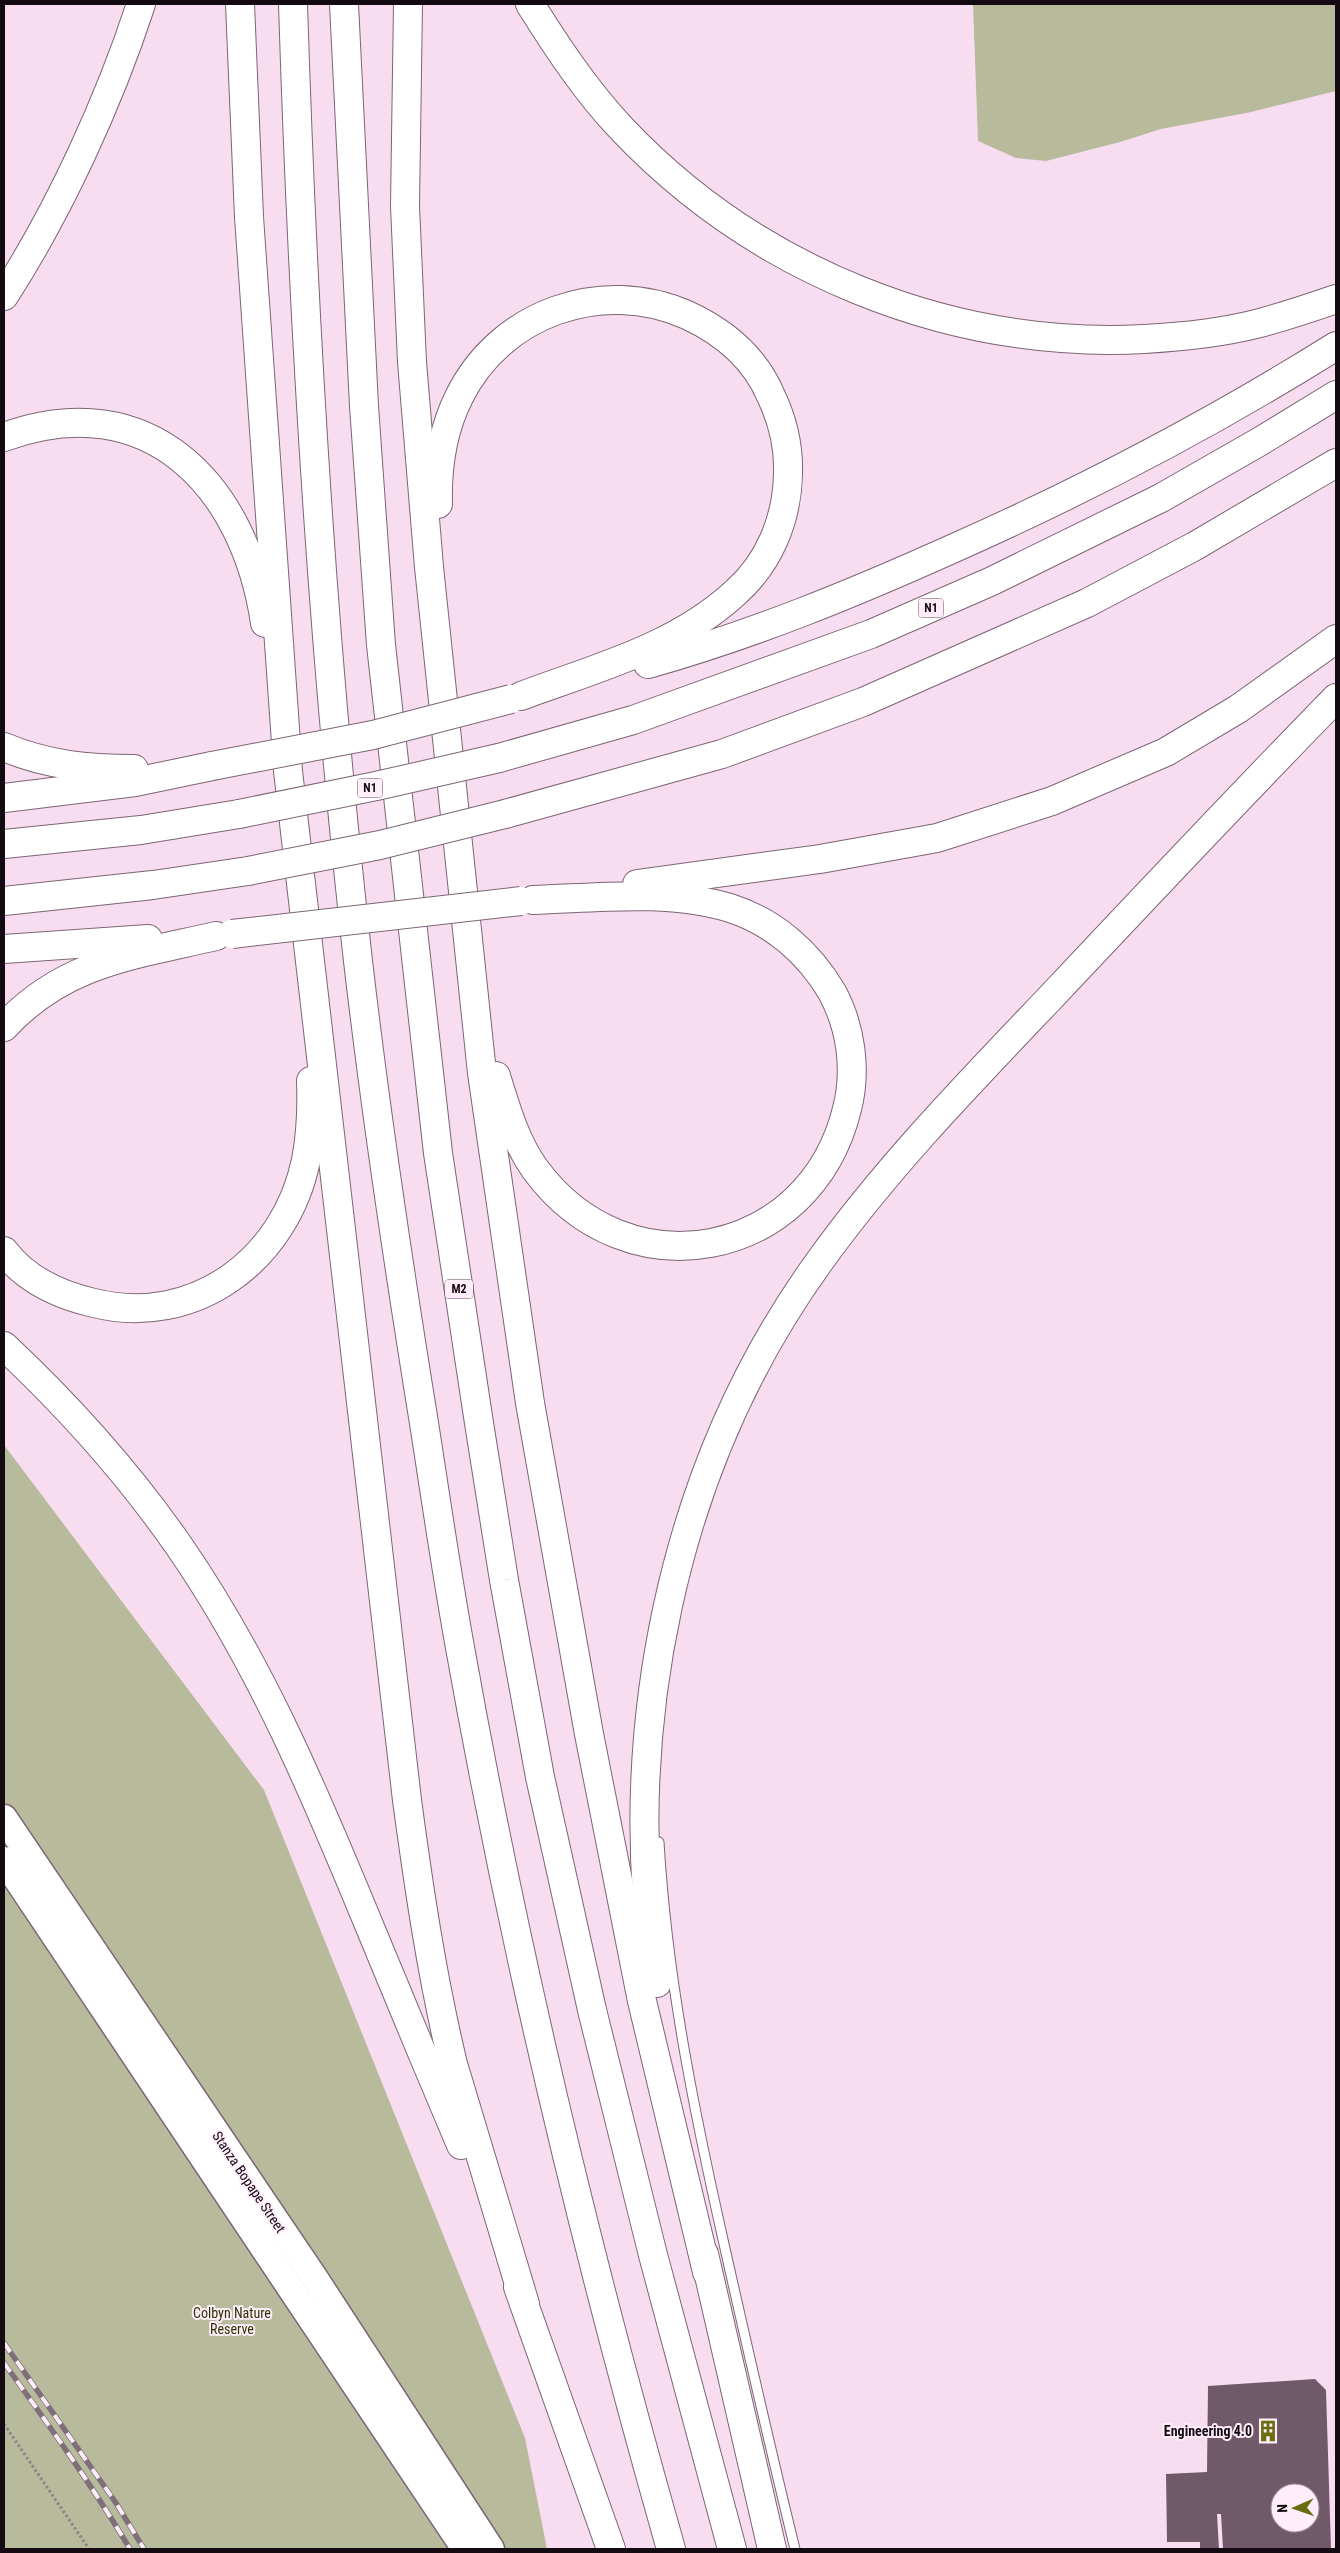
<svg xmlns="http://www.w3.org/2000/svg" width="1340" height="2553" viewBox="0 0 1340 2553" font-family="'Roboto Condensed',sans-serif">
  <rect width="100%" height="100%" fill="#f8ddf0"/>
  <g fill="#b7ba9b">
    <polygon points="973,4 1336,4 1336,91 1251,112 1161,129 1120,142 1046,161 1016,158 978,141"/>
    <polygon points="4,1445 264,1790 525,2438 547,2549 4,2549"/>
  </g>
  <path fill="#705969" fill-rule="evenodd" d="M1315 2379 1326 2390 1331 2549H1223L1221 2514H1217L1219 2549H1200V2542H1167L1166 2474 1207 2472 1208 2386ZM1280 2493H1310V2523H1280Z"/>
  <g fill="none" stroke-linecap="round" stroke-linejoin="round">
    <g stroke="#7c6575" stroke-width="11">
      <path id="lane" d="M659 1842C667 1978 694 2111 724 2244 747 2346 770 2448 795 2549"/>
    </g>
    <g stroke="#7c6575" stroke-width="29">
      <g id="secondary">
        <polyline points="4,1818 314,2277 491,2549"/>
        <polyline points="4,1860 465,2549"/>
      </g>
    </g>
    <g stroke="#7c6575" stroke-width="30">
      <g id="highway">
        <path d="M240 4 249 217 288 771 407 1800C419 1889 432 1977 453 2064L525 2304"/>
        <path d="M293 4C303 323 322 643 358 961 376 1116 399 1269 424 1423 436 1500 447 1577 461 1653 515 1955 587 2255 671 2549"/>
        <polyline points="344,4 364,406 381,645 438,1153 479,1423 504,1580 540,1777 592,2010 653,2255 732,2549"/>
        <polyline points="408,4 405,206 412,362 429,567 482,1073 530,1403 589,1734 642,2001 707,2272"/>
        <path d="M530 4C557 47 586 91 621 128 755 270 949 349 1144 339 1181 337 1220 333 1256 324 1283 317 1310 308 1336 299"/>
        <path d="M4 296C60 209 109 102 141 4"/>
        <path d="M4 437C149 384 245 486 265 623"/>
        <path d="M438 504C437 468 442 431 459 397 500 313 602 277 687 315 724 332 755 358 771 396 783 421 789 446 788 474 787 520 769 563 735 593 675 648 596 668 521 696"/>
        <path d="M648 664C752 635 854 593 952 549 1085 490 1213 423 1336 346"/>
        <path d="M4 747C47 765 88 769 134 769"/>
        <polyline points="499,758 633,720 871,634 992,581 1161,498 1259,442 1336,395"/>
        <polyline points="4,798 135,782 212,766"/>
        <polyline points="505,814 722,754 863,702 1087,603 1195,546 1336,463"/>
        <polyline points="4,844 141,830 239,814"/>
        <polyline points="637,884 820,859 937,838 1052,801 1166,752 1238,709 1336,639"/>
        <polyline points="4,901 153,885 248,871"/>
        <polyline points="4,949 148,939"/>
        <path d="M4 1027C64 962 134 955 216 936"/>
        <path d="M496 1076C506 1108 515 1141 535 1169 627 1295 810 1260 847 1109 857 1070 851 1027 832 992 809 953 774 922 730 908 668 889 597 898 533 900"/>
        <path d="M4 1251C26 1280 59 1295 94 1303 195 1328 286 1259 306 1160 311 1134 312 1107 311 1081"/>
        <path d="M4 1346C68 1406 129 1474 179 1546 260 1663 315 1794 369 1925 399 1998 430 2072 461 2145"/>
        <path d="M657 1983C618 1734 671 1467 819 1262 888 1166 970 1082 1051 997 1146 896 1240 796 1336 698"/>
        <polyline points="704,2254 772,2549"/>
        <polyline points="518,2287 611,2549"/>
      </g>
    </g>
    <polyline stroke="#92808d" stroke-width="3" stroke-dasharray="2.5 2.5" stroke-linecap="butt" points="4,2424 89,2549"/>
    <use href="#lane" stroke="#fff" stroke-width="9"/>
    <use href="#secondary" stroke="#fff" stroke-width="26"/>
    <use href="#highway" stroke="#fff" stroke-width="28"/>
    <g stroke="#806f7b" stroke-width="5.5">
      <g id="rail">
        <polyline points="4,2343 116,2503 144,2549"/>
        <path d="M4 2363C48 2424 92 2485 130 2549"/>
      </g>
    </g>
    <use href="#rail" stroke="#ffeef9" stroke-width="4" stroke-dasharray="11" stroke-linecap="butt"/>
    <g stroke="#7c6575" stroke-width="30" stroke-linecap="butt">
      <g id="highway-bridge">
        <polyline points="212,766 373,735 511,699"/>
        <polyline points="239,814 376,786 499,758"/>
        <polyline points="248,871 380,845 505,814"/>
        <polyline points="232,934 521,901"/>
      </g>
    </g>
    <use href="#highway-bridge" stroke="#fff" stroke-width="28"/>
  </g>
  <defs>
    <g id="building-bare" transform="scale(1.725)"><path d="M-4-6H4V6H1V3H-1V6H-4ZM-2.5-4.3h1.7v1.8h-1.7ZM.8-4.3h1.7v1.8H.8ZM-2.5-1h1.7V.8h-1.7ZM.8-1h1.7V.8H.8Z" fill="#686d10" stroke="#ffeef9" stroke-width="2.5" paint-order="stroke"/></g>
  </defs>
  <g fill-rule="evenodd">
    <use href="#building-bare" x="1268" y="2431"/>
  </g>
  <g text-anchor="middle" stroke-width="4" stroke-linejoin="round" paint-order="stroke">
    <g fill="#ffeef9" stroke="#5a4f57" stroke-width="1">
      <rect x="918.5" y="598.5" width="25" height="19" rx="4"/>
      <rect x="357.5" y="778.5" width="25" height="19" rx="4"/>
      <rect x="445" y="1279.5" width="28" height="19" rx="4"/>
    </g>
    <g font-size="12" font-weight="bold" fill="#130b11">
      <text x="931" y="612">N1</text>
      <text x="370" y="792">N1</text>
      <text x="459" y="1293">M2</text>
    </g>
    <g font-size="14" fill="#130b11" stroke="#ffeef9">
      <text transform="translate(249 2182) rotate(56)" y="5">Stanza Bopape Street</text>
    </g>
    <g font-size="14" fill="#2f3103" stroke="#ffeef9">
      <text x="232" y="2318">Colbyn Nature<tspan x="232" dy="16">Reserve</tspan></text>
    </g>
    <g font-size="14" font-weight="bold" fill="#130b11" stroke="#ffeef9" text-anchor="end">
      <text x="1252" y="2436">Engineering 4.0</text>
    </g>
  </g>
  <rect width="1340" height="2553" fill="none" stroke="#130b11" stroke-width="10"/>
  <g transform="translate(1295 2508) rotate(268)"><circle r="24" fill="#ffeef9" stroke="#a1939c"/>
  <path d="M0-4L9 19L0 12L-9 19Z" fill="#686d10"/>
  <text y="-8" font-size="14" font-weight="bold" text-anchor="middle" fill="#130b11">N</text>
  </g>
</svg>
